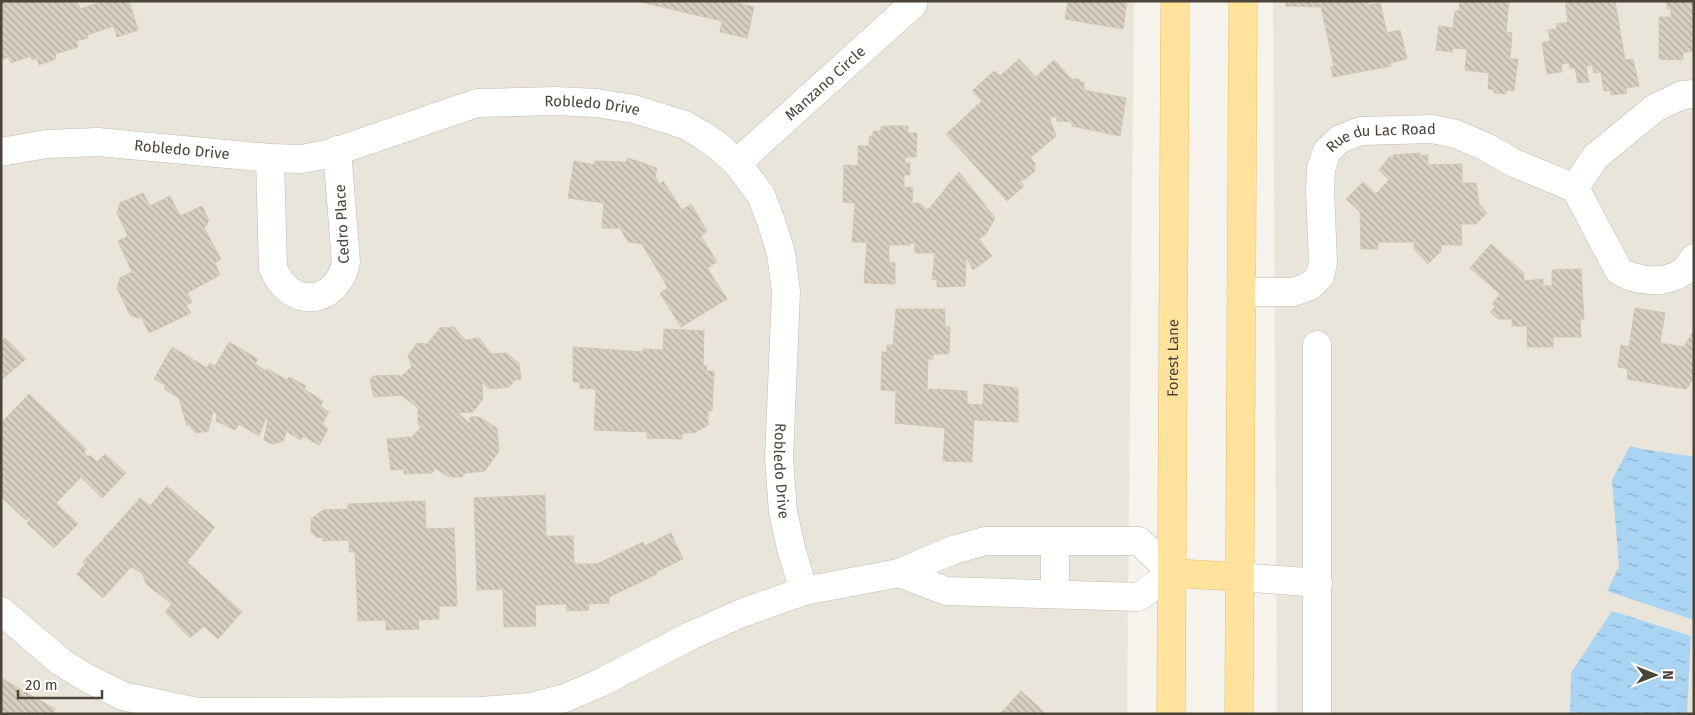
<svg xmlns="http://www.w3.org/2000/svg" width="1695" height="715" viewBox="0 0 1695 715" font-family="'Fira Sans',sans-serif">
  <defs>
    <pattern id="water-ripples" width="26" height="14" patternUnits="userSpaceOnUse" patternTransform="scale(1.25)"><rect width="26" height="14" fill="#a9d4f2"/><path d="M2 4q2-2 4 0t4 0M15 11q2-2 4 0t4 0" fill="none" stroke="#8caec5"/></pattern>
    <pattern id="building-back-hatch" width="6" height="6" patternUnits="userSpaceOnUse" patternTransform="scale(1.25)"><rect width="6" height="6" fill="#d8cfc1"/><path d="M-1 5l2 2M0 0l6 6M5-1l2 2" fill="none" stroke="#b1aa9e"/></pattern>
  </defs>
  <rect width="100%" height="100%" fill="#f6f3ec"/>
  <g fill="#eae5da">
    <polygon points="1,1 1134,1 1127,714 1,714"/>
    <polygon points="1273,1 1694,1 1694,714 1277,714"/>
  </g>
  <g fill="url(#water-ripples)">
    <polygon points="1630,446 1642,449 1689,456 1694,455 1694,620 1607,591 1619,566 1612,480"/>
    <polygon points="1612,611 1691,636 1687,714 1570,714 1571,673"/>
  </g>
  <g fill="url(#building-back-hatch)" stroke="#d3c7b4">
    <polygon points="1,1 77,1 80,9 103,1 129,1 138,30 117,37 114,26 87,35 88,38 76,41 78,47 55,54 56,59 39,65 37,58 32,60 31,56 11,63 9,57 1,60"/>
    <polygon points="636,1 730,1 754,7 747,38 720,32 722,21"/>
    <polygon points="1062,1 1127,1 1123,29 1065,19 1068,2"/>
    <polygon points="1286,1 1368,1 1369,5 1380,3 1387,33 1400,30 1407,59 1390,63 1391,66 1333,77 1331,67 1334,66 1321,7 1286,6"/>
    <polygon points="1460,1 1509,1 1506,32 1512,33 1510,59 1518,59 1514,91 1507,90 1506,94 1494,93 1494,90 1488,89 1489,73 1465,70 1467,49 1453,48 1452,52 1436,50 1439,26 1453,28 1455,11 1459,11"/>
    <polygon points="1565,1 1615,1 1625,60 1633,59 1639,86 1626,88 1627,93 1611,95 1610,90 1604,91 1601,72 1594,73 1592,65 1586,66 1589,82 1578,83 1575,68 1570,68 1569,63 1561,64 1562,72 1547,74 1542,43 1550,41 1548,30 1557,29 1556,24 1568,22"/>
    <polygon points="1667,1 1694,1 1694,52 1683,52 1683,60 1659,59 1659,17 1671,17 1671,9 1667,9"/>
    <polygon points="1019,59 1036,77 1054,60 1072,79 1079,79 1079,82 1084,82 1084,90 1126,98 1120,136 1072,126 1072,122 1057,121 1057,117 1049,117 1056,136 1030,158 1035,163 1035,171 1024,180 1019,180 1024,186 1007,201 946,134 982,101 972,91 994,71 1000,76"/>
    <polygon points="889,126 908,126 908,133 917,133 916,157 905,157 905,163 910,163 910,175 904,175 904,187 913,187 912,203 919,203 928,210 959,172 995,218 986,234 979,239 992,256 973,270 966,256 965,286 937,287 937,280 932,279 935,253 915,253 915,243 910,243 910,245 889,245 889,263 895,263 895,284 864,283 867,242 852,242 855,203 843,202 844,165 858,166 858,146 869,146 869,136 873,136 873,131 881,131 881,127"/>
    <polygon points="1420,153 1420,156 1428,155 1428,165 1462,164 1462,183 1476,183 1479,204 1487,213 1476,224 1461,224 1462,245 1441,245 1441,251 1428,264 1414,249 1414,242 1378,242 1378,249 1361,249 1360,212 1346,199 1363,182 1376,194 1389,180 1379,170 1390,156 1393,159 1393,155"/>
    <polygon points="628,158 657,168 655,176 660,184 663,181 682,210 691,204 707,231 701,236 717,262 707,268 727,299 681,327 660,293 668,288 642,244 628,242 620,228 602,228 604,203 568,198 574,161 595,165 595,161 626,162"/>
    <polygon points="143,193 150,206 170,196 180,216 202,206 209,221 204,228 221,259 215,263 220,275 187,293 192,302 186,305 191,313 149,333 141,317 138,318 130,315 117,288 120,278 132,272 118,241 128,236 117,213 120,203"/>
    <polygon points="1491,244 1524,273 1524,281 1543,279 1543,286 1552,286 1552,270 1581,269 1584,319 1580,319 1581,337 1553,337 1553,347 1527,347 1527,326 1512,326 1512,319 1498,319 1490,312 1495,307 1492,304 1500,294 1470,268"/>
    <polygon points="1635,308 1665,313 1660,343 1684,347 1694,330 1694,378 1686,389 1627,379 1628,369 1618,367 1621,345 1629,347"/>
    <polygon points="896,309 945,309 945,327 950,327 949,354 933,354 933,359 928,359 927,389 967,391 967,404 983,405 984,384 1018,388 1018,422 974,420 972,462 943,461 945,428 895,423 896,391 881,390 882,352 887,352 887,345 893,345"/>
    <polygon points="454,327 465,340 479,338 491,354 506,353 519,363 521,379 515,380 509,387 489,389 482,382 483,399 473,412 458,413 470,424 470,417 479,417 497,428 499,451 485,471 465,473 462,477 449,477 435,468 432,473 404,474 404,469 391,470 387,439 412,437 421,427 418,424 418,408 401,395 374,397 370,380 373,376 400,375 400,378 412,366 408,356 417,343 427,344 440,328"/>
    <polygon points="664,329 704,331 703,366 707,366 706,371 714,371 712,411 708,410 708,425 694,433 682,433 682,439 647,438 647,432 594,430 596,389 580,388 580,382 573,382 573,347 644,352 643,349 663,350"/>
    <polygon points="5,338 26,359 1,380 1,342"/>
    <polygon points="229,342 258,359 255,364 266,371 267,369 287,380 289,377 306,386 304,389 323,401 320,406 329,412 322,424 328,429 319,445 303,436 301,440 289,433 288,428 283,441 272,444 264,440 268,419 266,418 259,436 239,424 235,430 216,421 217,413 213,412 208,431 196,433 188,424 187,426 179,398 164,389 166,385 154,379 172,347 207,368 210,363 215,366"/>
    <polygon points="29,394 86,449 84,452 88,457 90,455 97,462 105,454 126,473 102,498 81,477 56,503 78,524 54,548 27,523 31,518 30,517 26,520 1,497 1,423"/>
    <polygon points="167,486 215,527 187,562 242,612 218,639 204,626 190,638 165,612 172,604 147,585 142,573 131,567 103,598 77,574 85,564 83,562 140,498 150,506"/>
    <polygon points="545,495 546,536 573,536 574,564 597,564 643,542 644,546 671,533 683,559 656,572 657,574 609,597 609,603 588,604 589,610 567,611 566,604 535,605 536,626 504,627 503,589 477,590 474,498"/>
    <polygon points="425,501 426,529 454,528 457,606 439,606 439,619 418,620 419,629 386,630 386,620 358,621 355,552 349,552 349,540 323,541 323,537 317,538 311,532 311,519 323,510 348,509 348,504"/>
    <polygon points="1,678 55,709 52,714 1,714"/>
    <polygon points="1021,691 1046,714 1000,714"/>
  </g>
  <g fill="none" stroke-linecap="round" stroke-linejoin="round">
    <g stroke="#c2bbae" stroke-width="29">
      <g id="minor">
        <path id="s1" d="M1 152 46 144 98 142 270 158 302 159 328 154 477 103 555 101 596 103 634 109 685 125 702 135 717 145 737 163 761 195 771 221 781 253 786 292 779 458 783 512 791 548 804 591"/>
        <path d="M270 158 273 268C290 310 337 306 346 262L337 150"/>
        <path id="s2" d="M737 163 913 4"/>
        <polyline points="1575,188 1595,157 1655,108 1682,95 1694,94"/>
        <path id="s3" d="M1241 292H1293L1310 286 1320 276 1323 263 1320 190 1321 169 1327 151 1340 139 1361 131 1432 129 1456 134 1486 147 1514 163 1575 188 1619 271C1639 282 1665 285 1684 271 1688 268 1691 262 1694 258"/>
        <polyline points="1240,577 1318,583"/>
        <polyline points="1055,594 1055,541"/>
        <polyline points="1,611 61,662 85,677 123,696 197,712 481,711 531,707 565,698 600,683 690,636 742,613 804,591 899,573 953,550 985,541 1139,541 1172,573 1138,597 946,591 899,573"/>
        <polyline points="1317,714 1317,345"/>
      </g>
    </g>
    <g stroke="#e6c16a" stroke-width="29">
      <g id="major">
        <polyline points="1172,573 1240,577"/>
        <path id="s4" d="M1171 714 1175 1"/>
        <polyline points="1239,714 1243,1"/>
      </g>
    </g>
    <use href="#minor" stroke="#fff" stroke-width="28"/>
    <use href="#major" stroke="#ffe39c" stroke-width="28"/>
  </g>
  <g text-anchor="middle" stroke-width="4.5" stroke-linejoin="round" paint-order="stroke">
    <g font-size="15" fill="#4b4439" stroke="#fff">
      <text dy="5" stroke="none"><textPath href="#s2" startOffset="119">Manzano Circle</textPath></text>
      <text dy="5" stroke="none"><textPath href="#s1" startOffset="602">Robledo Drive</textPath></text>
      <text dy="5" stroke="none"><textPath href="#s3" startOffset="269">Rue du Lac Road</textPath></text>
      <text dy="5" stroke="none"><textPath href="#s1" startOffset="182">Robledo Drive</textPath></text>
      <text transform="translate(342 224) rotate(-93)" y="5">Cedro Place</text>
      <text dy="5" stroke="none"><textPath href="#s4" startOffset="356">Forest Lane</textPath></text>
      <text dy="5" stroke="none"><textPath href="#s1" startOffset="1082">Robledo Drive</textPath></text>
    </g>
  </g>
  <rect width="1695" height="715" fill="none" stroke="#4b4439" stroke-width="5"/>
  <g transform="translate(1655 675) rotate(90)" stroke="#ffffff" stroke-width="4" paint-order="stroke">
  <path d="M0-4L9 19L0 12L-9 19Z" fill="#4b4439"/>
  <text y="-8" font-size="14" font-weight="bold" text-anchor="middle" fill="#4b4439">N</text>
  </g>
  <path d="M18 690v8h84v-8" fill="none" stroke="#4b4439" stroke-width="2.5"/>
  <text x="25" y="690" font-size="15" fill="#4b4439" stroke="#ffffff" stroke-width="4" paint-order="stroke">20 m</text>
</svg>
